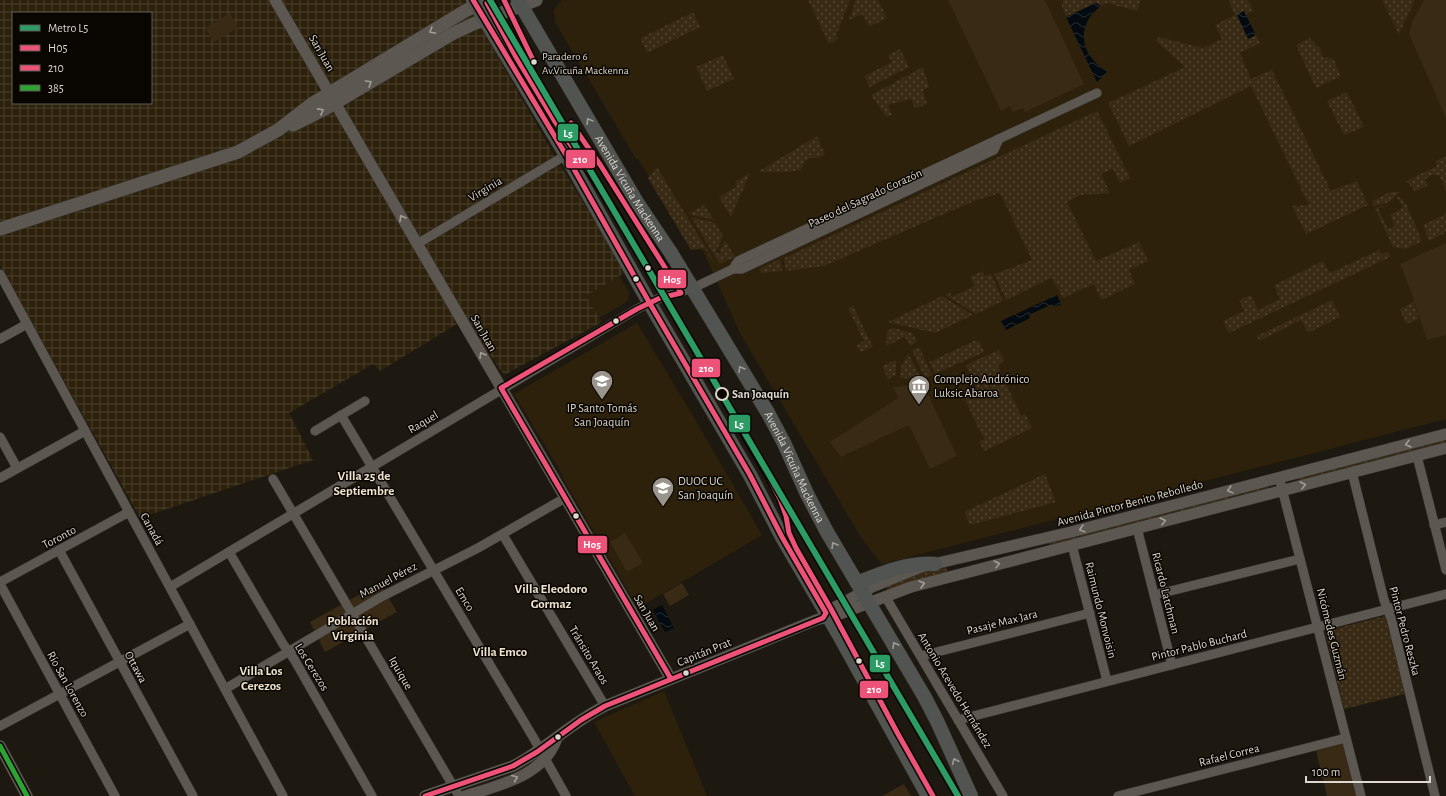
<svg xmlns="http://www.w3.org/2000/svg" width="1446" height="796" viewBox="0 0 1446 796" font-family="'Alegreya Sans',sans-serif">
  <defs>
    <pattern id="industrial-grid" width="8" height="8" patternUnits="userSpaceOnUse"><rect width="8" height="8" fill="#2d210c"/><path d="M0 4h8M4 0v8" fill="none" stroke="#4b402e"/></pattern>
    <pattern id="grass-dots" width="8" height="8" patternUnits="userSpaceOnUse"><rect width="8" height="8" fill="#382a14"/><path d="M2 2h.1M6 6h.1" fill="none" stroke="#544835" stroke-width="1.8" stroke-linecap="round"/></pattern>
    <pattern id="water-waves" width="16" height="10" patternUnits="userSpaceOnUse"><rect width="16" height="10" fill="#030a10"/><path d="M0 5q4-4 8 0t8 0" fill="none" stroke="#272d32"/></pattern>
  </defs>
  <rect width="100%" height="100%" fill="#1d1910"/>
  <g fill="#2d210c">
    <polygon points="562,0 1446,0 1446,419 882,564 862,539 741,335 702,249 691,250 648,178 649,177 638,159 636,159 555,22 554,11 556,6"/>
    <polygon points="619,276 629,292 629,298 625,303 599,318 586,296"/>
    <polygon points="637,323 689,409 762,535 638,608 564,480 561,472 514,394"/>
    <polygon points="664,691 707,796 635,796 594,722"/>
  </g>
  <path fill="url(#industrial-grid)" fill-rule="evenodd" d="M0 0H465L556 158 626 272 586 296 602 322 504 375 465 319 380 371 373 364 289 413 313 460 140 518 0 265ZM13 13H151V103H13Z"/>
  <g fill="url(#grass-dots)">
    <polygon points="808,0 850,0 836,36 838,39 829,44"/>
    <polygon points="856,0 878,0 887,18 869,27 862,14 849,20"/>
    <polygon points="1063,0 1141,0 1137,11 1106,3 1101,6 1096,3 1066,17 1062,6"/>
    <polygon points="1228,0 1248,0 1253,11 1246,14 1260,43 1240,53 1251,79 1272,70 1331,191 1357,181 1368,205 1306,234 1292,206 1309,205 1251,86 1129,146 1108,103 1185,67 1156,41 1159,37 1203,48 1222,39 1215,25 1235,15"/>
    <polygon points="1382,0 1415,0 1399,34"/>
    <polygon points="693,12 700,27 647,53 641,40 641,38"/>
    <polygon points="1310,38 1318,47 1320,46 1322,57 1328,57 1329,59 1333,58 1341,76 1316,88 1296,45"/>
    <polygon points="900,49 909,67 870,87 864,76 892,62 888,55"/>
    <polygon points="723,55 734,79 707,91 696,67"/>
    <polygon points="923,67 929,87 923,90 927,104 915,108 911,99 888,105 892,115 886,117 871,95"/>
    <polygon points="1347,92 1364,127 1344,135 1327,101"/>
    <polygon points="1097,111 1130,178 1120,183 1113,169 1101,174 1110,193 1080,195 1067,202 1096,261 1139,242 1148,261 1129,270 1135,284 1101,300 1094,284 1063,298 1058,288 1051,278 1006,300 994,274 1032,260 1000,193 974,201 824,266 786,271 784,258"/>
    <path d="M817 136 825 155 819 158C809 156 804 160 801 170L788 172H758Z"/>
    <polygon points="1446,156 1446,191 1439,175 1429,175 1430,177 1425,179 1428,185 1415,191 1406,181 1437,166 1435,161"/>
    <polygon points="657,167 713,260 711,260 705,248 691,250 648,178"/>
    <polygon points="750,173 731,217 719,197 737,186 735,182"/>
    <polygon points="1390,192 1400,192 1389,202 1374,206 1372,201"/>
    <polygon points="1399,196 1407,206 1422,241 1406,249 1393,247 1375,208 1385,206 1378,209 1388,229 1395,226 1390,215 1404,207 1397,198"/>
    <polygon points="704,205 714,220 689,214 690,213"/>
    <polygon points="1446,214 1446,232 1429,241 1423,225"/>
    <polygon points="691,217 715,223 723,236 716,252 719,254 725,240 735,257 720,264"/>
    <polygon points="1379,250 1382,255 1388,251 1390,257 1229,333 1223,321 1244,311 1239,300 1251,295 1258,310 1280,299 1274,285 1323,261 1330,273"/>
    <polygon points="780,259 782,271 761,273 759,269"/>
    <polygon points="983,271 984,276 991,274 1003,301 976,314 945,295 950,293 952,297 975,286 970,277"/>
    <polygon points="942,296 973,315 935,333 888,322"/>
    <polygon points="1332,300 1340,317 1308,333 1301,320 1259,341 1257,336"/>
    <polygon points="1414,302 1419,319 1406,324 1400,309"/>
    <polygon points="853,306 873,347 860,352 857,345 864,341 848,308"/>
    <polygon points="893,328 912,333 917,342 910,346 905,337 886,346 887,331"/>
    <polygon points="976,340 977,342 979,341 984,352 935,374 929,362"/>
    <polygon points="919,347 932,375 925,378 912,350"/>
    <polygon points="999,350 1004,360 998,366 1021,416 1025,414 1032,428 984,451 979,441 984,439 965,400 963,401 961,397 977,389 966,365"/>
    <polygon points="908,353 921,379 900,378 901,367"/>
    <polygon points="896,360 896,375 888,379 882,366"/>
    <polygon points="1446,440 1446,444 1300,482 1298,478"/>
    <polygon points="1045,474 1056,502 970,525 964,512"/>
    <polygon points="1268,486 1270,492 1050,548 1049,543"/>
    <polygon points="946,564 947,573 908,583 887,590 885,585"/>
    <polygon points="1385,616 1405,694 1344,709 1325,631"/>
  </g>
  <g fill="#382a14">
    <polygon points="948,0 1045,0 1084,84 1025,112 1023,108 1013,112 1010,106 1001,111"/>
    <polygon points="1424,0 1446,0 1446,118 1409,34 1412,22"/>
    <polygon points="230,13 238,28 214,42 205,28"/>
    <polygon points="1446,243 1446,335 1427,340 1412,294 1400,264"/>
    <polygon points="923,384 957,456 930,469 909,425 841,457 830,442 898,398 893,387"/>
    <polygon points="625,533 643,563 627,572 610,542"/>
    <polygon points="380,583 397,612 325,652 310,622"/>
    <polygon points="682,583 689,595 670,606 663,594"/>
    <polygon points="1341,744 1345,745 1358,796 1327,796 1316,751"/>
    <polygon points="904,784 911,796 882,796"/>
  </g>
  <g fill="url(#water-waves)">
    <path d="M1096 3 1101 6C1081 20 1078 44 1095 62 1098 66 1103 69 1107 72L1097 82 1066 17Z"/>
    <polygon points="1244,11 1256,35 1248,39 1237,15"/>
    <polygon points="1057,295 1061,304 1054,307 1052,304 1029,315 1030,318 1006,330 1001,321"/>
    <polygon points="662,605 674,628 665,632 653,610"/>
  </g>
  <g fill="none" stroke-linecap="round" stroke-linejoin="round">
    <g stroke="#36332c" stroke-width="10">
      <g id="minor">
        <polyline points="417,244 566,155"/>
        <polyline points="733,269 738,261 1097,93"/>
        <polyline points="0,274 283,796"/>
        <polyline points="0,339 27,324"/>
        <polyline points="341,415 533,737 566,796"/>
        <polyline points="315,431 365,401"/>
        <polyline points="0,437 17,468"/>
        <polyline points="1417,456 1446,570"/>
        <polyline points="1352,472 1384,600 1391,618 1435,796"/>
        <polyline points="1279,477 1361,796"/>
        <polyline points="0,478 85,431"/>
        <polyline points="273,479 459,796"/>
        <polyline points="1434,525 1446,522"/>
        <polyline points="1137,528 1172,665"/>
        <polyline points="503,535 605,706"/>
        <polyline points="1072,545 1107,681"/>
        <polyline points="59,550 193,796"/>
        <polyline points="229,552 283,644 294,659 372,796"/>
        <polyline points="0,582 129,512"/>
        <polyline points="0,584 115,796"/>
        <polyline points="170,587 637,309 660,298 693,288 733,269 742,269 994,150 999,139"/>
        <polyline points="1154,595 1300,559"/>
        <polyline points="885,596 1003,796"/>
        <polyline points="921,656 1090,613"/>
        <polyline points="225,689 381,597 478,548 565,498"/>
        <polyline points="958,720 1446,594"/>
        <polyline points="0,726 190,624"/>
        <polyline points="1118,796 1346,738"/>
      </g>
    </g>
    <g stroke="#36332c" stroke-width="12">
      <g id="tertiary">
        <polyline points="275,0 671,679"/>
        <polyline points="823,618 826,613 837,606 872,587 921,567 1071,532 1446,434"/>
        <polyline points="0,746 27,796"/>
        <path d="M425 796 513 766C546 749 572 722 605 706L816 620 823 618H829L911 587 1446 448"/>
        <path d="M465 796C500 785 544 776 557 738"/>
      </g>
    </g>
    <g stroke="#36332c" stroke-width="14">
      <g id="secondary">
        <polyline points="293,125 325,109 452,34 473,24 536,0"/>
        <polyline points="0,229 238,152 278,130 313,103 465,11 487,0"/>
      </g>
    </g>
    <g stroke="#36332c" stroke-width="15">
      <g id="primary">
        <polyline points="473,0 566,155 649,302 750,475 782,537 839,635 928,796"/>
        <path id="s1" d="M518 0 638 204 671 253 768 413 784 443 807 494 827 532 924 696 937 721 971 796"/>
        <path d="M857 583C882 573 908 562 935 564"/>
      </g>
    </g>
    <use href="#minor" stroke="#5c5851" stroke-width="9"/>
    <use href="#tertiary" stroke="#5c5851" stroke-width="11"/>
    <use href="#secondary" stroke="#5c5851" stroke-width="13"/>
    <use href="#primary" stroke="#515451" stroke-width="14"/>
    <g stroke="#090602" stroke-width="8">
      <g id="bus-1">
        <polyline points="504,0 534,62"/>
        <polyline points="571,123 601,166 681,293 660,298 637,309 501,388 671,679"/>
        <polyline points="425,796 513,766 537,752 581,720 605,706 823,618 826,613 782,537 750,475 649,302 566,155 473,0"/>
      </g>
    </g>
    <g stroke="#090602" stroke-width="8">
      <polyline id="bus-2" points="487,3 516,57 554,120 616,212 769,478 780,499 786,516 789,533 796,548 831,609 898,734 933,796"/>
    </g>
    <g stroke="#090602" stroke-width="8">
      <polyline id="bus-3" points="0,746 27,796"/>
    </g>
    <use href="#bus-1" stroke="#ed5379" stroke-width="5"/>
    <use href="#bus-2" stroke="#ed5379" stroke-width="5"/>
    <use href="#bus-3" stroke="#2da333" stroke-width="5"/>
    <g stroke="#090602" stroke-width="9">
      <polyline id="metro-1" points="490,0 958,796"/>
    </g>
    <use href="#metro-1" stroke="#2d9c64" stroke-width="6"/>
  </g>
  <defs><path id="oneway-chevron" d="M-2-3.5L2.5 0L-2 3.5" fill="none" stroke-width="1.6" stroke-linecap="round" stroke-linejoin="round"/></defs>
  <g stroke="#a49e96">
    <use href="#oneway-chevron" transform="translate(432 31) rotate(149)"/>
    <use href="#oneway-chevron" transform="translate(369 83) rotate(-31)"/>
    <use href="#oneway-chevron" transform="translate(321 111) rotate(-29)"/>
    <use href="#oneway-chevron" transform="translate(402 218) rotate(-120)"/>
    <use href="#oneway-chevron" transform="translate(482 355) rotate(-120)"/>
    <use href="#oneway-chevron" transform="translate(1408 444) rotate(166)"/>
    <use href="#oneway-chevron" transform="translate(1303 485) rotate(-14)"/>
    <use href="#oneway-chevron" transform="translate(1230 490) rotate(165)"/>
    <use href="#oneway-chevron" transform="translate(1163 521) rotate(-14)"/>
    <use href="#oneway-chevron" transform="translate(1082 529) rotate(165)"/>
    <use href="#oneway-chevron" transform="translate(997 564) rotate(-14)"/>
    <use href="#oneway-chevron" transform="translate(922 584) rotate(-15)"/>
    <use href="#oneway-chevron" transform="translate(515 778) rotate(-22)"/>
  </g>
  <g stroke="#9f9d96">
    <use href="#oneway-chevron" transform="translate(589 121) rotate(-121)"/>
    <use href="#oneway-chevron" transform="translate(741 369) rotate(-121)"/>
    <use href="#oneway-chevron" transform="translate(834 545) rotate(-121)"/>
    <use href="#oneway-chevron" transform="translate(895 645) rotate(-120)"/>
    <use href="#oneway-chevron" transform="translate(955 761) rotate(-113)"/>
  </g>
  <defs>
    <g id="university-pin" transform="scale(1.15)"><path d="M0 17L-7.5 6A9.5 9.5 0 1 1 7.5 6Z" fill="#9a958c" stroke="#090602"/><path d="M0-5L7-2L0 1L-7-2ZM-4 1L0 2.5L4 1V4Q0 6-4 4Z" fill="#fff"/></g>
    <g id="museum-pin" transform="scale(1.15)"><path d="M0 17L-7.5 6A9.5 9.5 0 1 1 7.5 6Z" fill="#9a958c" stroke="#090602"/><path d="M0-6L6-3V-2H-6V-3ZM-5-1h2V3h-2ZM-1-1h2V3h-2ZM3-1h2V3H3ZM-6 4H6V6H-6Z" fill="#fff"/></g>
  </defs>
  <g fill-rule="evenodd">
    <use href="#university-pin" x="602" y="381"/>
    <use href="#museum-pin" x="919" y="386"/>
    <use href="#university-pin" x="663" y="488"/>
  </g>
  <g fill="#ded8ce" stroke="#090602" stroke-width="1.5">
    <circle cx="534" cy="62" r="3.5"/>
    <circle cx="648" cy="268" r="3.5"/>
    <circle cx="636" cy="279" r="3.5"/>
    <circle cx="616" cy="321" r="3.5"/>
    <circle cx="576" cy="516" r="3.5"/>
    <circle cx="859" cy="661" r="3.5"/>
    <circle cx="686" cy="673" r="3.5"/>
    <circle cx="558" cy="737" r="3.5"/>
  </g>
  <circle fill="#090602" stroke="#ded8ce" stroke-width="2" cx="722" cy="394" r="6"/>
  <g text-anchor="middle" stroke-width="3" stroke-linejoin="round" paint-order="stroke">
    <g font-size="11" fill="#ded8ce" stroke="#090602" text-anchor="start">
      <text x="542" y="60">Paradero 6<tspan x="542" dy="14">Av.Vicuña Mackenna</tspan></text>
    </g>
    <g font-size="12" fill="#ded8ce" stroke="#090602">
      <text transform="translate(322 53) rotate(60)" y="4">San Juan</text>
      <text dy="4" stroke="none"><textPath href="#s1" startOffset="219">Avenida Vicuña Mackenna</textPath></text>
      <text transform="translate(485 189) rotate(-31)" y="4">Virginia</text>
      <text transform="translate(865 198) rotate(-25)" y="4">Paseo del Sagrado Corazón</text>
      <text transform="translate(484 333) rotate(60)" y="4">San Juan</text>
      <text transform="translate(423 422) rotate(-31)" y="4">Raquel</text>
      <text dy="4" stroke="none"><textPath href="#s1" startOffset="543">Avenida Vicuña Mackenna</textPath></text>
      <text transform="translate(1130 503) rotate(-15)" y="4">Avenida Pintor Benito Rebolledo</text>
      <text transform="translate(152 529) rotate(61)" y="4">Canadá</text>
      <text transform="translate(59 537) rotate(-28)" y="4">Toronto</text>
      <text transform="translate(388 580) rotate(-28)" y="4">Manuel Pérez</text>
      <text transform="translate(1166 593) rotate(76)" y="4">Ricardo Latchman</text>
      <text transform="translate(465 599) rotate(59)" y="4">Emco</text>
      <text transform="translate(1101 610) rotate(76)" y="4">Raimundo Monvoisin</text>
      <text transform="translate(647 613) rotate(60)" y="4">San Juan</text>
      <text transform="translate(1002 622) rotate(-14)" y="4">Pasaje Max Jara</text>
      <text transform="translate(1405 631) rotate(75)" y="4">Pintor Pedro Reszka</text>
      <text transform="translate(1332 634) rotate(76)" y="4">Nicómedes Guzmán</text>
      <text transform="translate(1199 645) rotate(-14)" y="4">Pintor Pablo Buchard</text>
      <text transform="translate(704 652) rotate(-22)" y="4">Capitán Prat</text>
      <text transform="translate(589 655) rotate(59)" y="4">Tránsito Araos</text>
      <text transform="translate(136 667) rotate(61)" y="4">Ottawa</text>
      <text transform="translate(312 667) rotate(58)" y="4">Los Cerezos</text>
      <text transform="translate(401 673) rotate(60)" y="4">Iquique</text>
      <text transform="translate(68 684) rotate(61)" y="4">Río San Lorenzo</text>
      <text transform="translate(955 690) rotate(59)" y="4">Antonio Acevedo Hernández</text>
      <text transform="translate(1229 755) rotate(-14)" y="4">Rafael Correa</text>
    </g>
    <g font-size="12" fill="#ded8ce" stroke="#090602" text-anchor="start">
      <text x="934" y="383">Complejo Andrónico<tspan x="934" dy="14">Luksic Abaroa</tspan></text>
      <text x="602" y="412" text-anchor="middle">IP Santo Tomás<tspan x="602" dy="14">San Joaquín</tspan></text>
      <text x="678" y="485">DUOC UC<tspan x="678" dy="14">San Joaquín</tspan></text>
    </g>
    <g font-size="12" font-weight="bold" fill="#ded8ce" stroke="#090602" text-anchor="start">
      <text x="732" y="398">San Joaquín</text>
    </g>
    <g font-size="13" font-weight="bold" fill="#efe2ce" stroke="#090602">
      <text x="364" y="480">Villa 25 de<tspan x="364" dy="15">Septiembre</tspan></text>
      <text x="551" y="593">Villa Eleodoro<tspan x="551" dy="15">Gormaz</tspan></text>
      <text x="353" y="625">Población<tspan x="353" dy="15">Virginia</tspan></text>
      <text x="500" y="656">Villa Emco</text>
      <text x="261" y="675">Villa Los<tspan x="261" dy="15">Cerezos</tspan></text>
    </g>
  </g>
  <g stroke="#090602" stroke-width="1.5">
    <rect x="557" y="123" width="22" height="19" rx="4" fill="#2d9c64"/>
    <rect x="565" y="149" width="31" height="20" rx="4" fill="#ed5379"/>
    <rect x="657" y="269" width="30" height="20" rx="4" fill="#ed5379"/>
    <rect x="691" y="358" width="30" height="20" rx="4" fill="#ed5379"/>
    <rect x="728" y="414" width="23" height="19" rx="4" fill="#2d9c64"/>
    <rect x="577" y="535" width="31" height="19" rx="4" fill="#ed5379"/>
    <rect x="869" y="654" width="22" height="19" rx="4" fill="#2d9c64"/>
    <rect x="859" y="680" width="30" height="19" rx="4" fill="#ed5379"/>
  </g>
  <g font-size="11" text-anchor="middle" font-weight="bold" fill="#fff">
    <text x="568" y="137">L5</text>
    <text x="580" y="163">210</text>
    <text x="672" y="283">H05</text>
    <text x="706" y="372">210</text>
    <text x="739" y="428">L5</text>
    <text x="592" y="548">H05</text>
    <text x="880" y="667">L5</text>
    <text x="874" y="693">210</text>
  </g>
  <rect x="12" y="12" width="140" height="92" fill="#090602" stroke="#5e5a54"/>
  <rect x="20" y="25" width="20" height="6" fill="#2d9c64" stroke="#5e5a54"/>
  <text x="48" y="32" font-size="12" fill="#ded8ce">Metro L5</text>
  <rect x="20" y="45" width="20" height="6" fill="#ed5379" stroke="#5e5a54"/>
  <text x="48" y="52" font-size="12" fill="#ded8ce">H05</text>
  <rect x="20" y="65" width="20" height="6" fill="#ed5379" stroke="#5e5a54"/>
  <text x="48" y="72" font-size="12" fill="#ded8ce">210</text>
  <rect x="20" y="85" width="20" height="6" fill="#2da333" stroke="#5e5a54"/>
  <text x="48" y="92" font-size="12" fill="#ded8ce">385</text>
  <path d="M1306 776v6h124v-6" fill="none" stroke="#ded8ce" stroke-width="2"/>
  <text x="1312" y="776" font-size="12" fill="#ded8ce" stroke="#090602" stroke-width="3" paint-order="stroke">100 m</text>
</svg>
